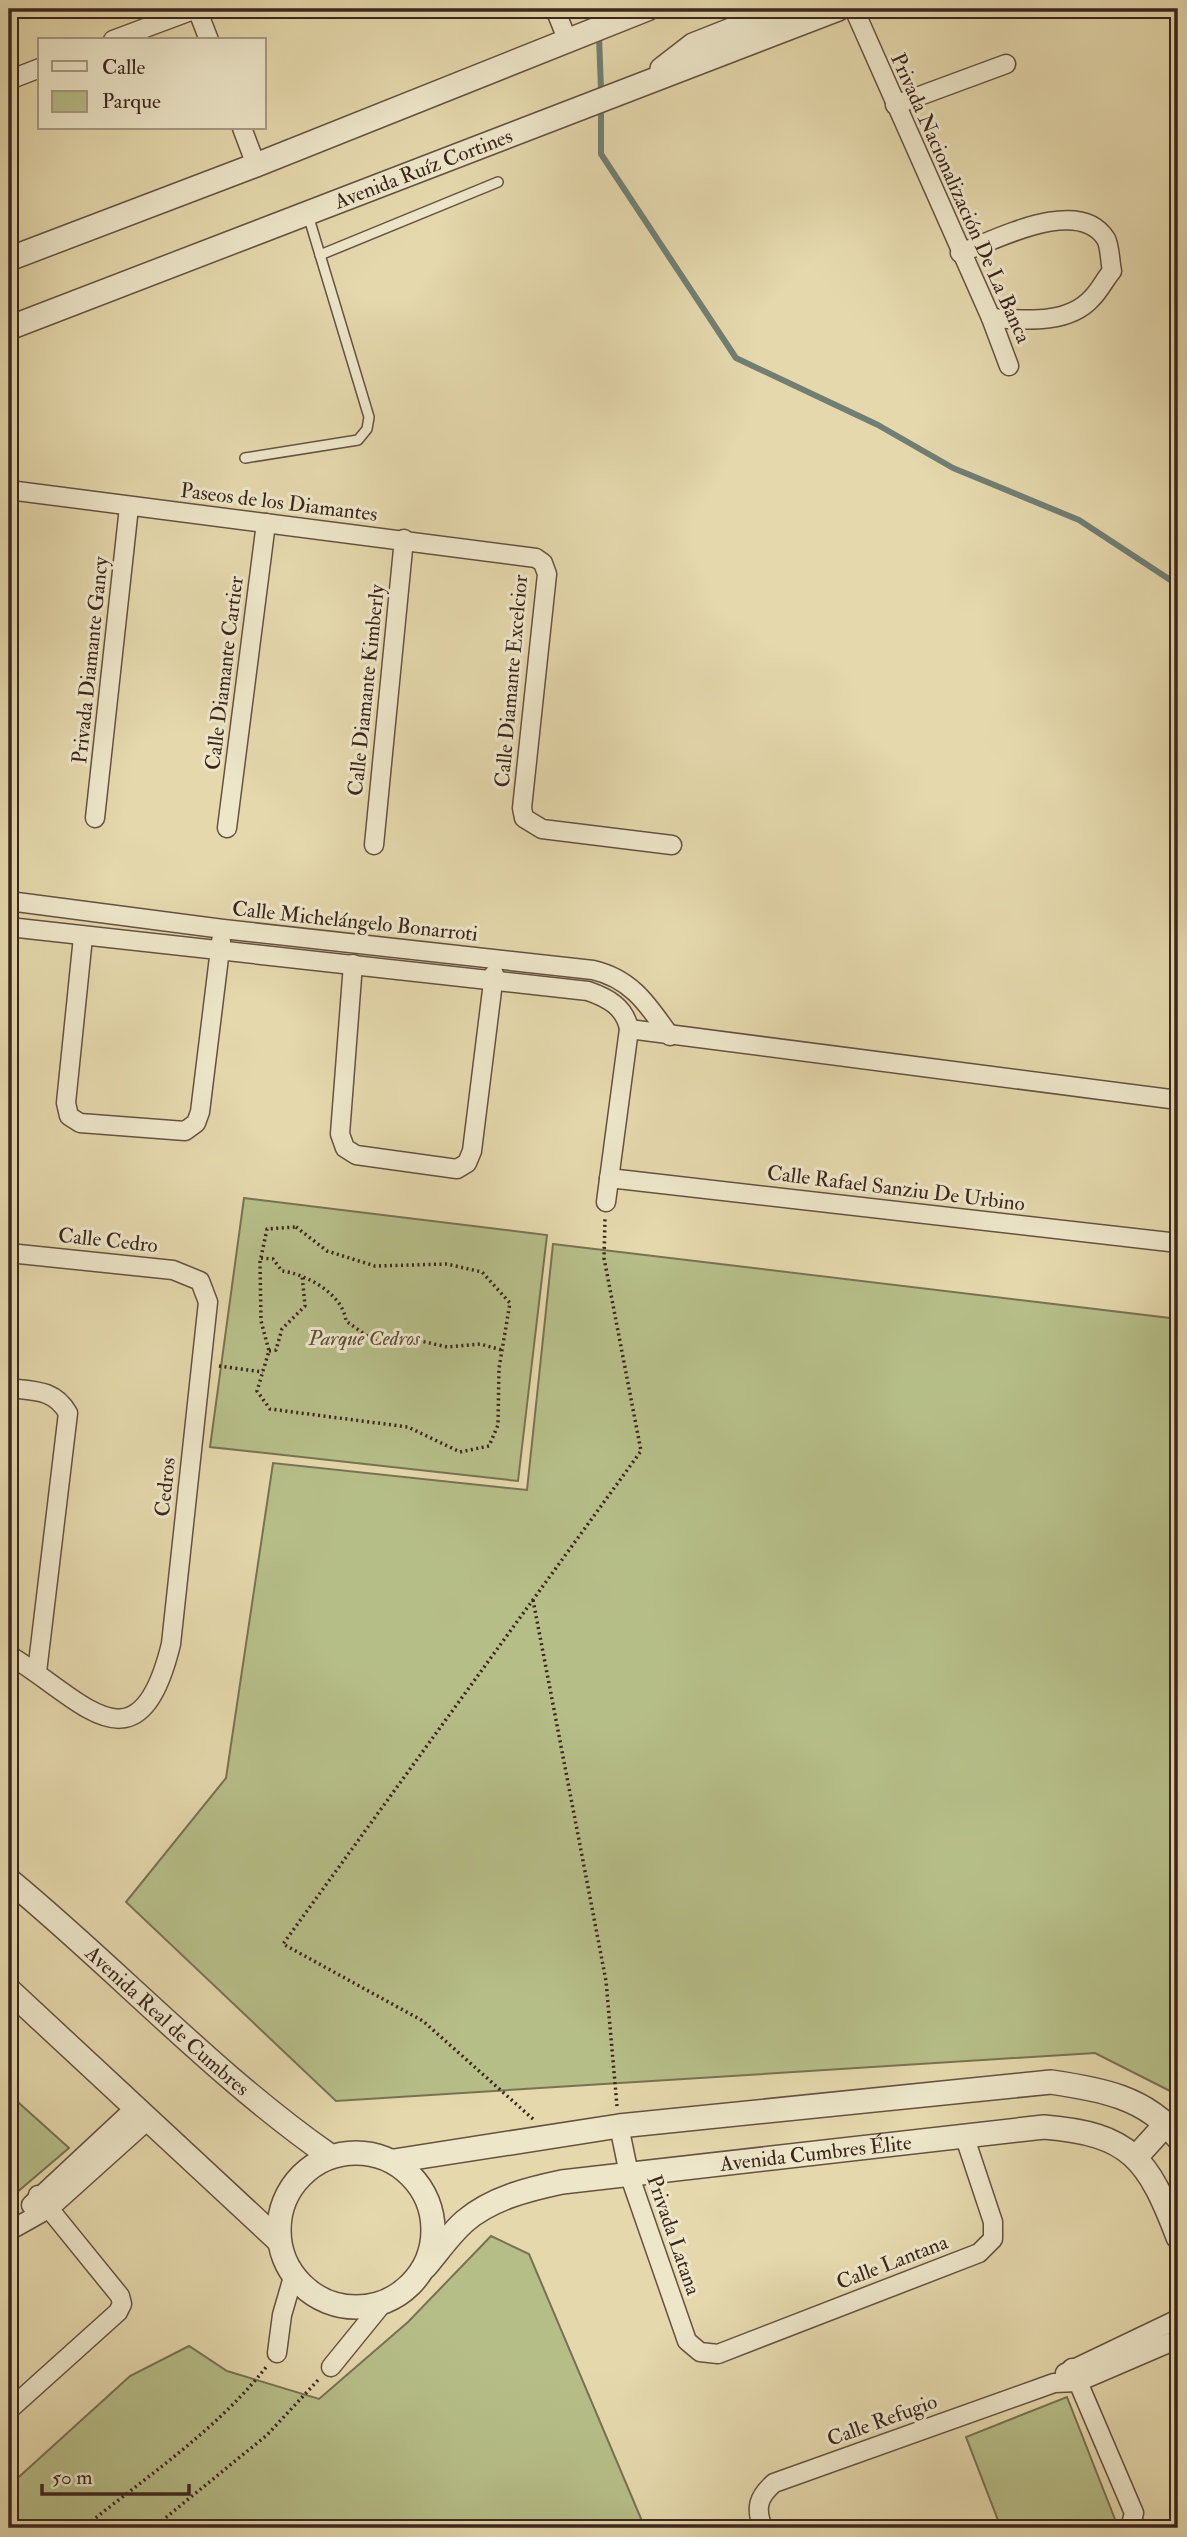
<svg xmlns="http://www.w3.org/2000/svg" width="1187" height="2537" viewBox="0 0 1187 2537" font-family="'IM FELL Double Pica',serif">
  <rect width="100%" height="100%" fill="#e4d8ac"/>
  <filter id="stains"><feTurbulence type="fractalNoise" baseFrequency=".00286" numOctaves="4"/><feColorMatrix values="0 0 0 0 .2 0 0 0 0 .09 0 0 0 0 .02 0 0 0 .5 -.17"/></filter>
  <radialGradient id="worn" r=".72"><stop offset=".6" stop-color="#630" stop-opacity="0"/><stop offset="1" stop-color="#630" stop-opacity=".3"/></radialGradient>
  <g fill="#b6be88" stroke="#787252" stroke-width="2">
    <polygon points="244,1198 547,1235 518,1481 210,1447"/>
    <polygon points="553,1244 1178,1319 1178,2095 1095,2053 336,2101 126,1902 226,1778 273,1463 527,1490"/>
    <polygon points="9,2094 69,2148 9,2199"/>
    <polygon points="491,2236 529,2254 645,2528 9,2528 9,2486 130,2376 189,2346 227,2371 319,2399 408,2322"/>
    <polygon points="1067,2397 1118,2527 1001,2528 966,2437"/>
  </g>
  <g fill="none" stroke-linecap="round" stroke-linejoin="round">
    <g stroke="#717e73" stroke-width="6">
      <polyline points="599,37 601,89"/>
      <polyline points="601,112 601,154 736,358 878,425 953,468 1079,520 1178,585"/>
    </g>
    <g stroke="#655241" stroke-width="12">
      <g id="service">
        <polyline points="320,255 498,182"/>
        <polyline points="245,458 358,440 367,429 369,417 308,215"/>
      </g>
    </g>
    <g stroke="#655241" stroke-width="21">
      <g id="minor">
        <polyline points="197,9 209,40"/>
        <polyline points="555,9 567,39"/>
        <polyline points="854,9 991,318 1009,366"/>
        <polyline points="113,40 196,9"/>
        <polyline points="9,80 40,68"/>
        <polyline points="895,105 1006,64"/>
        <polyline points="242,128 256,165"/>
        <path d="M960 253C996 240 1079 195 1106 239 1110 246 1110 262 1112 271 1105 279 1100 290 1092 298 1068 325 1024 320 991 318"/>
        <polyline points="9,490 536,558 543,563 547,574 522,808 524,818 542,829 672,845"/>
        <polyline points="95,818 129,507"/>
        <polyline points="227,828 266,523"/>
        <polyline points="374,845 404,539"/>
        <path d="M9 901 223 929 593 970C632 979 648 1005 670 1036"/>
        <path d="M9 927 588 991C608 998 625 1007 629 1029L606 1202"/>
        <polyline points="83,937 66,1103 69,1116 80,1123 185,1131 196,1123 200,1112 221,941"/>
        <polyline points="353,964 340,1134 345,1148 356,1155 457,1169 467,1163 472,1151 494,974"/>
        <polyline points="629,1029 1178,1100"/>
        <polyline points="609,1178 1178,1243"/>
        <path d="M9 1253 173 1270 200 1281 208 1302 171 1644C138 1779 81 1698 9 1655"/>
        <path d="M9 1388C34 1391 54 1389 68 1413L37 1672"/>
        <polyline points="619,2126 629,2174 687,2341 700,2352 718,2354 979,2253 993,2239 993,2222 964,2135"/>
        <polyline points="31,2205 136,2107"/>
        <polyline points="9,2231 50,2208 149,2119"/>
        <polyline points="277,2353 282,2315 293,2277"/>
        <polyline points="331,2367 383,2303"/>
        <polyline points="1072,2368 1134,2513 1130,2528"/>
        <polyline points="1065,2373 1178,2319"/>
        <polyline points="9,2410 118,2312 122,2304 120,2296 38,2195"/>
        <path d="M763 2528C755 2508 758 2497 774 2483L1054 2383 1078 2382 1178 2339"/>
      </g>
    </g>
    <g stroke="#655241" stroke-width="26">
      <g id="tertiary">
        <polyline points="662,69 693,45 784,9"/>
        <polyline points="9,259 256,165 647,9"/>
        <path id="s1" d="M9 328 838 9"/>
        <path id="s2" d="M9 1880C118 1970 214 2075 330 2156"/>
        <polyline points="9,1990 279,2241"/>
        <circle cx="356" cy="2230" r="77"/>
        <polyline points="1137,2156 1167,2123"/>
        <path d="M394 2161 619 2126 1051 2082C1099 2089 1147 2097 1178 2138"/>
        <path id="s3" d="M425 2267C438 2252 450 2234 465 2221 492 2198 529 2189 562 2182L1044 2127C1131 2134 1148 2159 1178 2237"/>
      </g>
    </g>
    <g stroke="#3b261d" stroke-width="3.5" stroke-dasharray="2 3.5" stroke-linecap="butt">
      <polygon points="296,1227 327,1251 375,1266 447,1264 482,1272 510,1303 499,1368 498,1425 489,1446 460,1452 408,1427 270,1409 257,1391 269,1351 261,1321 260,1262 267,1229"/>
      <path d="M261 1258 273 1259 282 1271C306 1274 343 1294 346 1321L374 1341 403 1337 447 1347 480 1344 502 1350"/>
      <polyline points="269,1351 276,1350 282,1329 305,1306 302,1274"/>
      <polyline points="219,1366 263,1372"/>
      <polyline points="533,1600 606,1981 617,2106"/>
      <polyline points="533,2119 423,2021 283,1944 641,1451 604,1258 605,1219"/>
      <path d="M83 2528C146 2477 217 2430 267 2366"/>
      <polyline points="153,2528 267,2435 320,2378"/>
    </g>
    <use href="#service" stroke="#ede6c9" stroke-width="9"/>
    <use href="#minor" stroke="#ede6c9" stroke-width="18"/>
    <use href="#tertiary" stroke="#ede6c9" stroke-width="23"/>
  </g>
  <g text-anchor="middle" stroke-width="6" stroke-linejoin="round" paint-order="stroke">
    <g font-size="21" fill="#3b261d" stroke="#ede6c9">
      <text dy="7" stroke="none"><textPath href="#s1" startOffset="444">Avenida Ruíz Cortines</textPath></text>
      <text transform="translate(961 198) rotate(66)" y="7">Privada Nacionalización De La Banca</text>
      <text transform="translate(279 502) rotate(7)" y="7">Paseos de los Diamantes</text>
      <text transform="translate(90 660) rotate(-84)" y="7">Privada Diamante Gancy</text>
      <text transform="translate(224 673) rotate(-83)" y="7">Calle Diamante Cartier</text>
      <text transform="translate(511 681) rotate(-85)" y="7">Calle Diamante Excelcior</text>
      <text transform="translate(366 690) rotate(-84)" y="7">Calle Diamante Kimberly</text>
      <text transform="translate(355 921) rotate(6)" y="7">Calle Michelángelo Bonarroti</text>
      <text transform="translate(896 1188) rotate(7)" y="7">Calle Rafael Sanziu De Urbino</text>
      <text transform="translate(108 1240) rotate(6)" y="7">Calle Cedro</text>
      <text transform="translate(165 1487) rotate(-84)" y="7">Cedros</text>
      <text dy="7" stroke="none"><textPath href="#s2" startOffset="212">Avenida Real de Cumbres</textPath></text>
      <text dy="7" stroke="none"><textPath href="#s3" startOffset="422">Avenida Cumbres Élite</textPath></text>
      <text transform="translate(674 2235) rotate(71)" y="7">Privada Latana</text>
      <text transform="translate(892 2262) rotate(-21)" y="7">Calle Lantana</text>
      <text transform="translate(882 2420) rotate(-20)" y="7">Calle Refugio</text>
    </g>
    <g font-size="21" font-style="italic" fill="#5a4c38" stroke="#ede6c9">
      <text x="364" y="1345">Parque Cedros</text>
    </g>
  </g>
  <rect width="1187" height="2537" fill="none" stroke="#e4d8ac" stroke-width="35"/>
  <rect x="10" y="10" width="1166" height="2516" fill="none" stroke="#3b261d" stroke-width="3.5"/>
  <rect x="18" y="18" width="1152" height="2502" fill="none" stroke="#3b261d" stroke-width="2"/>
  <rect x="38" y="38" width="228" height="91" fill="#ede6c9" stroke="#a69984" stroke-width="2"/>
  <rect x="52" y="61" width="35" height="10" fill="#ede6c9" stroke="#a69984" stroke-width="2"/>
  <text x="102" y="74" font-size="21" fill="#3b261d">Calle</text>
  <rect x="52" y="91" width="35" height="21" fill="#b6be88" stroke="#a69984" stroke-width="2"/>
  <text x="102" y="108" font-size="21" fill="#3b261d">Parque</text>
  <path d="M42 2484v10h147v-10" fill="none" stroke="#3b261d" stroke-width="3.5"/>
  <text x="52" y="2484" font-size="21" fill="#3b261d" stroke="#ede6c9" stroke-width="5" paint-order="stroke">50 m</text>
  <rect width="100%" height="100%" filter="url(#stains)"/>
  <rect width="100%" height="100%" fill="url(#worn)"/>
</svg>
